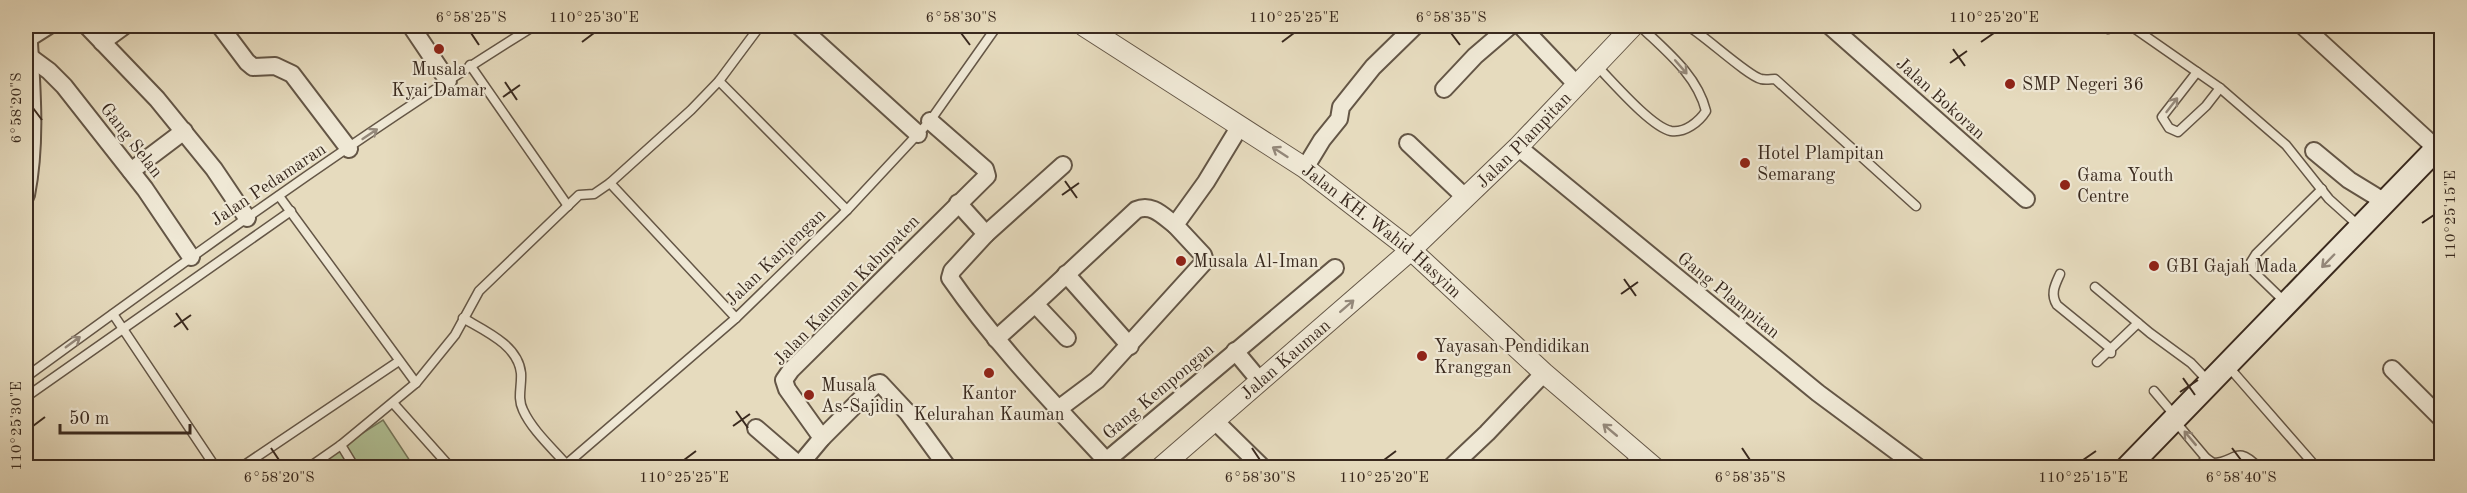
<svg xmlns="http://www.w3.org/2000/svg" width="2467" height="493" viewBox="0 0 2467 493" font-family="'Old Standard TT',serif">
  <rect width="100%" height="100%" fill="#e6dbbe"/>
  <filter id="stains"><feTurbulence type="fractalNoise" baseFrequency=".00333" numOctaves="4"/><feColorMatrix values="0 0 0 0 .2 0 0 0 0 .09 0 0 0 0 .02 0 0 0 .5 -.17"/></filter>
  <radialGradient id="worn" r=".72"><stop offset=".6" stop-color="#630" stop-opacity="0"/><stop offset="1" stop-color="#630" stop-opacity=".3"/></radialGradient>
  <polygon fill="#b0c196" stroke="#74755a" stroke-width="1.5" points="383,420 414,467 308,468"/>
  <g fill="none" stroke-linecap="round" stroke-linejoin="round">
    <g stroke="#645646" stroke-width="11">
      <g id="service">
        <path d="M1688 26C1705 36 1748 76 1761 79 1766 80 1771 79 1775 79L1916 206"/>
        <polyline points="2131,26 2220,88 2286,145 2329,199 2359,226"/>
        <polyline points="2108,29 2112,26"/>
        <polyline points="470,65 568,206"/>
        <path d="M1596 65C1611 80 1651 127 1671 131 1685 133 1699 122 1706 111 1697 75 1666 51 1640 26"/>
        <polyline points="2197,72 2162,117 2169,128 2178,132 2206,106 2220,88"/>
        <polyline points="719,81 847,210"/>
        <polyline points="610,183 736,318"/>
        <polyline points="279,196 416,383"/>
        <path d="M2060 274C2055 285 2050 294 2057 305L2111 349V353"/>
        <polyline points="2095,287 2150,333 2191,363 2209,382"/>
        <polyline points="2285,302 2252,270 2251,262 2256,254 2322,189"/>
        <polyline points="113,314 216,468"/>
        <path d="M463 318C485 331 518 345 521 373 522 386 517 398 523 410 532 430 552 448 566 464"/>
        <polyline points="2097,362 2138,323"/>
        <polyline points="2227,365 2317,468"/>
        <path d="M26 377C192 256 359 135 534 26"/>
        <polyline points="2154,391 2176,417"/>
        <polyline points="26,397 291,211"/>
        <polyline points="393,403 451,468"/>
        <path d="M2174 420 2206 458 2213 463C2236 463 2235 443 2259 468"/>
        <polyline points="341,445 355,468"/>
        <polyline points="240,468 399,361"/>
        <polyline points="308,468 341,445 416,383 455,335 479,291 579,195 594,194 610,183 691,110 719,81 760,26"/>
        <polyline points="562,468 736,318 847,210 930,121 997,26"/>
        <polyline points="1627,468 1637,453"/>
        <polyline points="2198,468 2206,458"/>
      </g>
    </g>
    <g stroke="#645646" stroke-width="20">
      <g id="minor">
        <polyline points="87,26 157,99 214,169 247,218"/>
        <polyline points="220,26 247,62 253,67 275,66 292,74 349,149"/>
        <polyline points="411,26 448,81"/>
        <polyline points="799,26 918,134"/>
        <polyline points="1521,26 1577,85"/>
        <polyline points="1830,26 2026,199"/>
        <polyline points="2303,26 2436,148"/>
        <polyline points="29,38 48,26"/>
        <polyline points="102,42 124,26"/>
        <polyline points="30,57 49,71 64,86 145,189 191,257"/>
        <polyline points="1444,89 1475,56 1510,26"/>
        <polyline points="1408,143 1466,198"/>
        <polyline points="1518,147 1818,393 1919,468"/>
        <polyline points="2314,151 2349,180 2385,202"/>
        <polyline points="1305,168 1322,140 1339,119 1341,107 1373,67 1415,26"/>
        <polyline points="131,171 184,131"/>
        <path d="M26 195C37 140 31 81 28 26"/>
        <path d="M958 203 986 234 952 271 950 278C998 347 1056 406 1113 468"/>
        <polyline points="986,234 1063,165"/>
        <polyline points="1066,274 1130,346"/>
        <path d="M1035 304 1136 210C1152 203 1163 216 1175 225"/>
        <polyline points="996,339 1035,304 1067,338"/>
        <polyline points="1235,351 1260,381"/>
        <polyline points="2392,369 2442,419"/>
        <polyline points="1057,410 1097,380 1205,261 1203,255 1175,225 1206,182 1240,126"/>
        <polyline points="1215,421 1263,468"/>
        <polyline points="756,428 799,465"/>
        <polyline points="822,438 787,389 784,380 791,370 987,176 985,169 930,121"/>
        <polyline points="1106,461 1335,268"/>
        <polyline points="797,468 822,438 876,384 880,383 908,413 948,468"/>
        <polyline points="1450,468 1487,433 1544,373"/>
      </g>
    </g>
    <g stroke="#645646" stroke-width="22">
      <g id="tertiary">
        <path id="s1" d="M1084 26 1305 168 1411 250 1544 373 1655 468"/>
        <path id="s2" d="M1160 468 1411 250 1518 147 1633 26"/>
      </g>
    </g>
    <g stroke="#39291e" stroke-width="26">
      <polyline id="secondary" points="2127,468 2442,143"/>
    </g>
    <use href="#service" stroke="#efe8d5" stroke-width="8"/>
    <use href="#minor" stroke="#efe8d5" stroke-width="16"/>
    <use href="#tertiary" stroke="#efe8d5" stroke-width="20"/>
    <use href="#secondary" stroke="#efe8d5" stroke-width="22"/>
  </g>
  <defs><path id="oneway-shaft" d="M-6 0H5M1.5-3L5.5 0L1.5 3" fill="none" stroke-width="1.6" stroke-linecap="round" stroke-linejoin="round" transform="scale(1.5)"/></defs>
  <g stroke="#94887a">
    <use href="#oneway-shaft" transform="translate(1681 67) rotate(49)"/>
    <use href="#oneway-shaft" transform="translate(2172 105) rotate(-52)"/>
    <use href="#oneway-shaft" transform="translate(370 134) rotate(-34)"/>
    <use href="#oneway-shaft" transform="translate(1280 152) rotate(-147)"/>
    <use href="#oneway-shaft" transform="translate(2328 261) rotate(134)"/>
    <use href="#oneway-shaft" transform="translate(1347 306) rotate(-41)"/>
    <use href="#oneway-shaft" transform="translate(73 342) rotate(-36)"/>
    <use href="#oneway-shaft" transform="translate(1610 430) rotate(-140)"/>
    <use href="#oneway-shaft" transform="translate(2190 438) rotate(-130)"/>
  </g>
  <path fill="none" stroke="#39291e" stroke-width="2" d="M471 33 479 45M961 33 970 45M1451 33 1460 45M582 42 594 33M1282 42 1294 33M1981 42 1994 33M1953 49 1965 66M1950 63 1967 51M505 82 517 100M503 97 520 85M33 108 42 120M1065 181 1077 198M1062 195 1079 183M2422 223 2434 215M1624 279 1636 296M1621 294 1638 282M176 313 188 330M174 327 191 315M2183 378 2195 395M2180 392 2198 380M736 411 748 428M33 426 45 417M733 426 750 414M271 448 279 460M1252 448 1260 460M1742 448 1750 460M2232 448 2241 460M684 460 696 451M1384 460 1396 451M2083 460 2096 451"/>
  <g fill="#8f2418" stroke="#efe8d5" stroke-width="2">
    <circle cx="439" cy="49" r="6"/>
    <circle cx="2010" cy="84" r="6"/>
    <circle cx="1745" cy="163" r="6"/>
    <circle cx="2065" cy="185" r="6"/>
    <circle cx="1181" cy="261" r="6"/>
    <circle cx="2154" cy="266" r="6"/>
    <circle cx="1422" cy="356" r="6"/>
    <circle cx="989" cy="373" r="6"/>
    <circle cx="809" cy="395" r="6"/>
  </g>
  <g text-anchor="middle" stroke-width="4.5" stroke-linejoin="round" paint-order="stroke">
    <g font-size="18" fill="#39291e" stroke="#efe8d5" text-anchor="start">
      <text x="439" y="75" text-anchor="middle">Musala<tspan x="439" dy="21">Kyai Damar</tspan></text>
      <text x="2022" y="90">SMP Negeri 36</text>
      <text x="1757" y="159">Hotel Plampitan<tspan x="1757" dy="21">Semarang</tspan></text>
      <text x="2077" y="181">Gama Youth<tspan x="2077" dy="21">Centre</tspan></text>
      <text x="1193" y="267">Musala Al-Iman</text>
      <text x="2166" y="272">GBI Gajah Mada</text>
      <text x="1434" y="352">Yayasan Pendidikan<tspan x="1434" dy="21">Kranggan</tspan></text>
      <text x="821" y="391">Musala<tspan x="821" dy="21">As-Sajidin</tspan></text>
      <text x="989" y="399" text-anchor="middle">Kantor<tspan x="989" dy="21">Kelurahan Kauman</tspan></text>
    </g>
    <g font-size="18" fill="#39291e" stroke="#efe8d5">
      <text transform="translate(1941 98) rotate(42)" y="6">Jalan Bokoran</text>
      <text dy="6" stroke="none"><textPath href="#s2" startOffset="490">Jalan Plampitan</textPath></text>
      <text transform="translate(132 140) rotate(52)" y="6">Gang Selan</text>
      <text transform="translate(268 184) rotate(-34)" y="6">Jalan Pedamaran</text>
      <text dy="6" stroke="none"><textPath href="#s1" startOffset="362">Jalan KH. Wahid Hasyim</textPath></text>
      <text transform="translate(775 257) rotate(-44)" y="6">Jalan Kanjengan</text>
      <text transform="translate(846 290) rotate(-46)" y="6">Jalan Kauman Kabupaten</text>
      <text transform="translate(1729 295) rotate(39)" y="6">Gang Plampitan</text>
      <text dy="6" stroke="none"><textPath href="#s2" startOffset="166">Jalan Kauman</textPath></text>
      <text transform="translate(1158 391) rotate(-40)" y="6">Gang Kempongan</text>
    </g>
  </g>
  <rect width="2467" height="493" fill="none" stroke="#e6dbbe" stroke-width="66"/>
  <path d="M60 424v9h130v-9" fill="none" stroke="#39291e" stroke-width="3"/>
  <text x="69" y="424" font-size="18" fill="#39291e" stroke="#efe8d5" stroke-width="4.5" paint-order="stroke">50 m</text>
  <rect x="33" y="33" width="2401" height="427" fill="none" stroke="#39291e" stroke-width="2"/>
  <g font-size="15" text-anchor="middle" fill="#39291e">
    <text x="471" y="22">6°58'25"S</text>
    <text x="594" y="22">110°25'30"E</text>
    <text x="961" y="22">6°58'30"S</text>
    <text x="1294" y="22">110°25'25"E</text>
    <text x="1451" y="22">6°58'35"S</text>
    <text x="1994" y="22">110°25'20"E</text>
    <text transform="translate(16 108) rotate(-90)" y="5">6°58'20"S</text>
    <text transform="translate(2450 215) rotate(-90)" y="5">110°25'15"E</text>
    <text transform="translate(16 426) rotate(-90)" y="5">110°25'30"E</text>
    <text x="279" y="482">6°58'20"S</text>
    <text x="684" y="482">110°25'25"E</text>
    <text x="1260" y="482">6°58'30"S</text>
    <text x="1384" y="482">110°25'20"E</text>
    <text x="1750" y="482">6°58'35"S</text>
    <text x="2083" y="482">110°25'15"E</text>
    <text x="2241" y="482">6°58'40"S</text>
  </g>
  <rect width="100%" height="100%" filter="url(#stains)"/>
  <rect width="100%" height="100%" fill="url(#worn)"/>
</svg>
